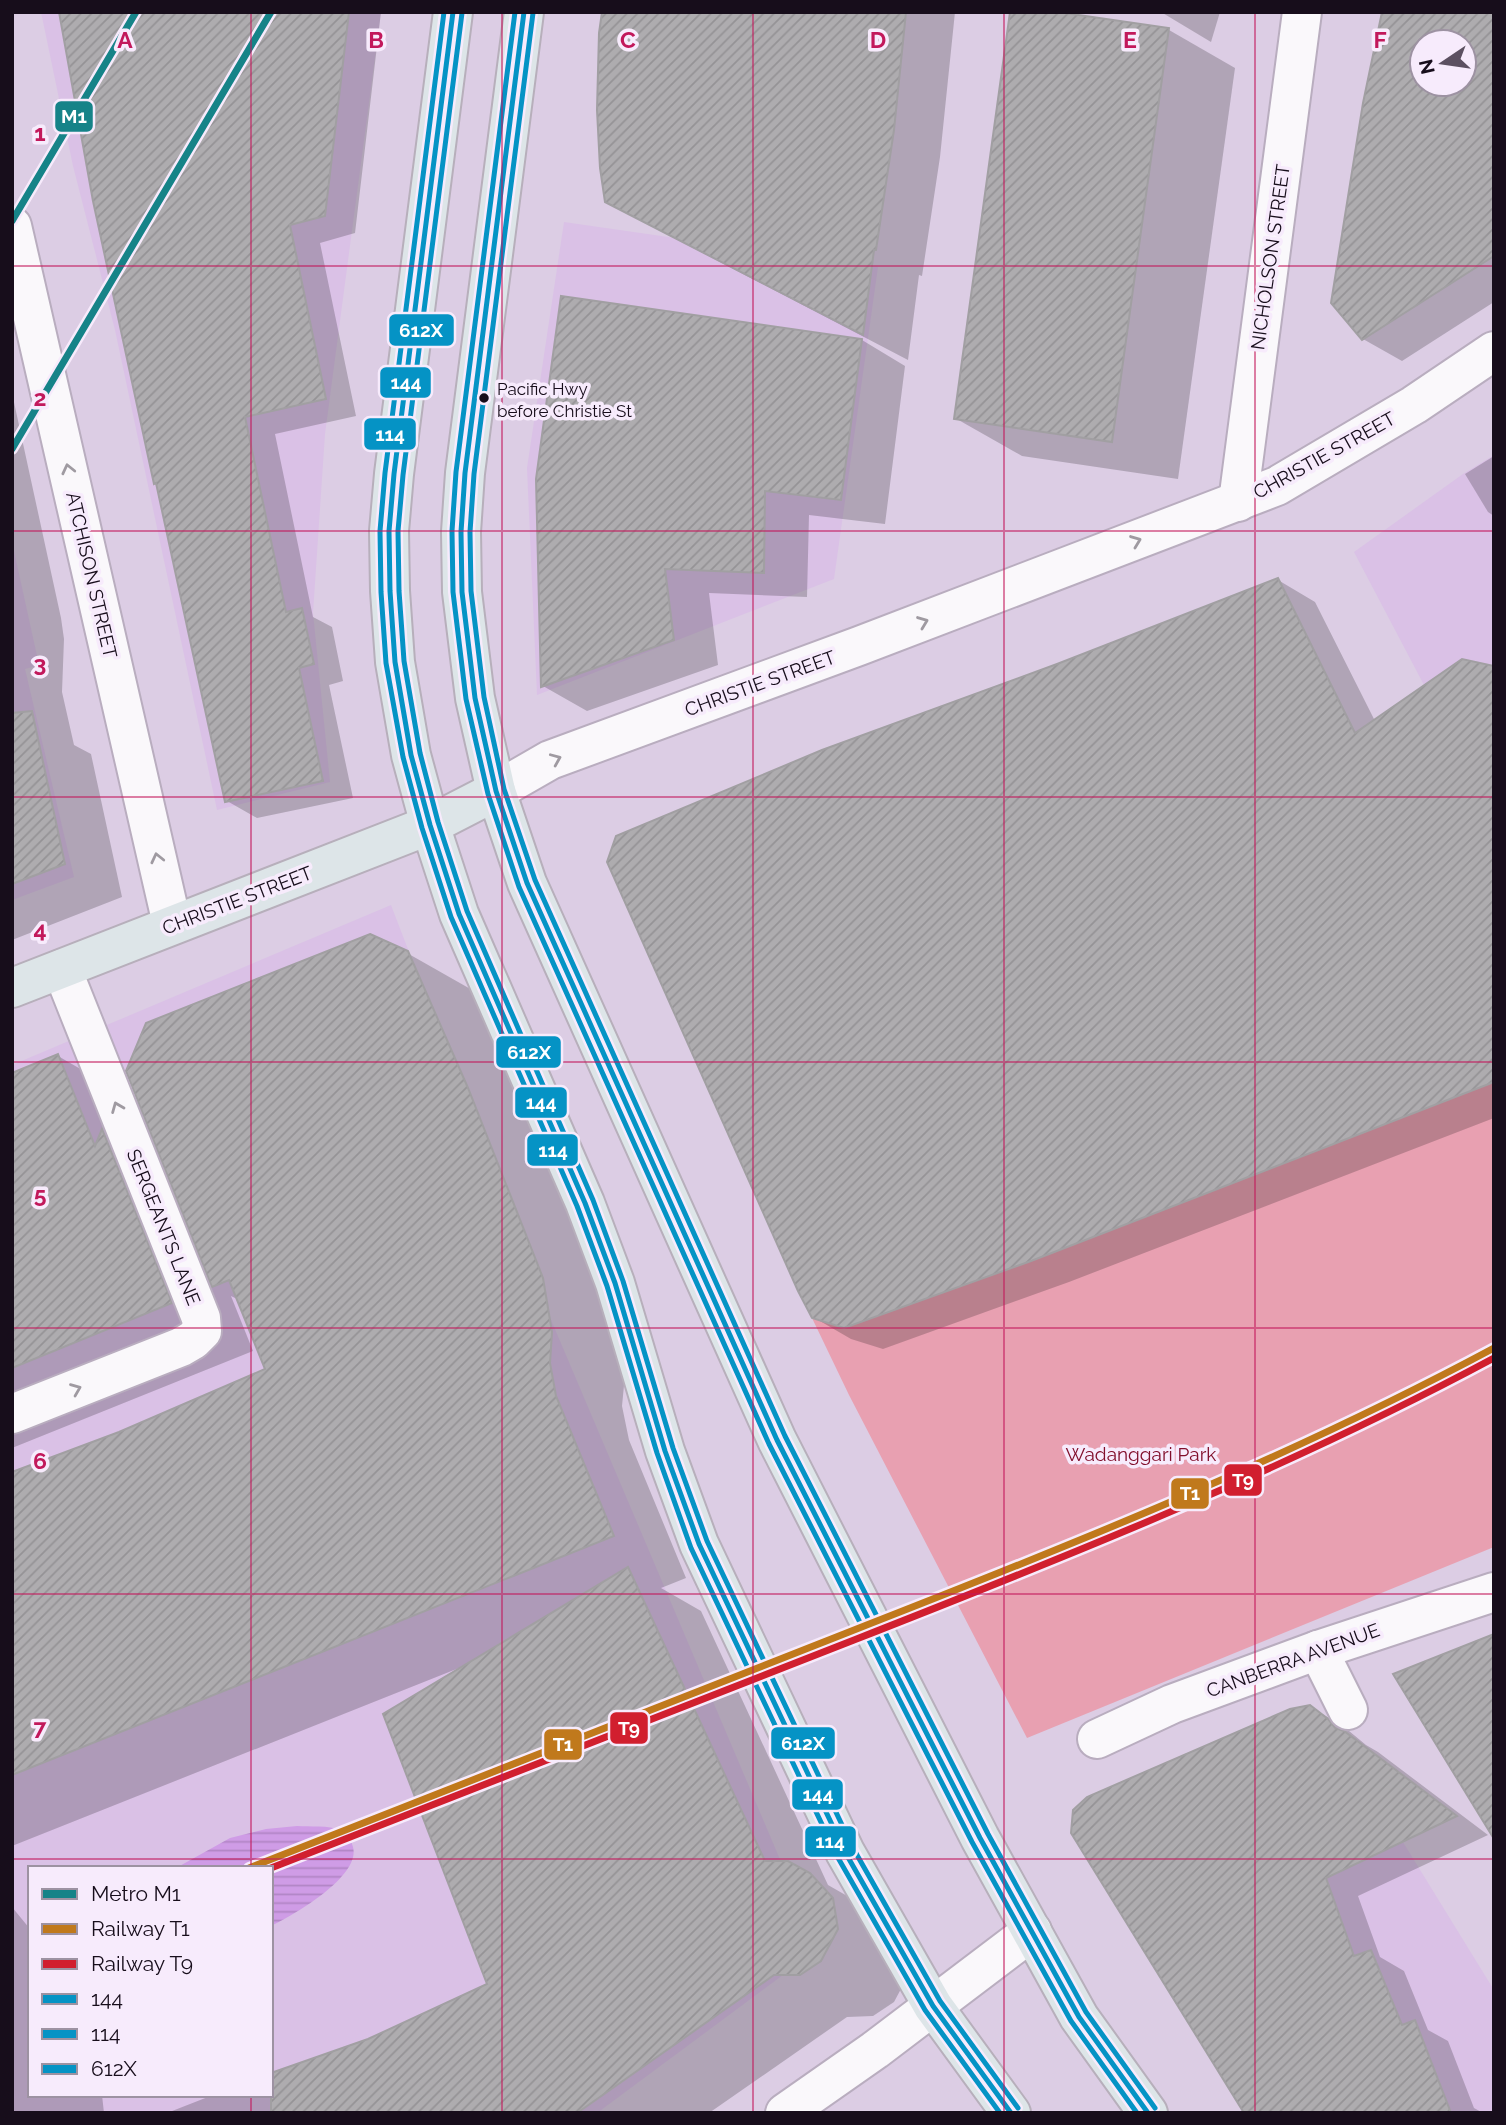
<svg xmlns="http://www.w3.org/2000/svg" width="1506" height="2125" viewBox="0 0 1506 2125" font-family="Raleway,sans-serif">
  <defs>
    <pattern id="water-rules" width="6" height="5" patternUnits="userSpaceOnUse" patternTransform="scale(1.75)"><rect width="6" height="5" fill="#cf9ce6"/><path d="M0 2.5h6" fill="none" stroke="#b185c5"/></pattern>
    <pattern id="building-hatch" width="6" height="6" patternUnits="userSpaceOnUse" patternTransform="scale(1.75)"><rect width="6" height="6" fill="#aeacaf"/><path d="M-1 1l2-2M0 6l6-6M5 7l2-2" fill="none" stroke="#959396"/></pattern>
  </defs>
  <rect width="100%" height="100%" fill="#dccde4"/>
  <g fill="#dac1e6" fill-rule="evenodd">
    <polygon points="41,12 381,12 325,434 313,613 330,782 217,810 115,330 73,166"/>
    <polygon points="564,222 878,267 834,579 537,695 527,468"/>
    <polygon points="1494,455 1494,827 1424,685 1354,552 1463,474"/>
    <polygon points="12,542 39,665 25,669 74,877 12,900"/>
    <path d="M391 905 546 1308 818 1949 597 2113H12V1065ZM30 1868H271V2095H30Z"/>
    <polygon points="1310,1705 1326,1717 1494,1990 1494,2113 1244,2113 1071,1833 1073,1810 1087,1797 1290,1709"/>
  </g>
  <polygon fill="#e8a0b1" points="1494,1082 1494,1547 1027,1738 849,1395 812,1318 844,1328 1031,1261"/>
  <path fill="url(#water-rules)" d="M297 1826C310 1827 329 1825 340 1830 347 1834 351 1839 353 1847 361 1876 294 1915 271 1926V1868H176L230 1838 266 1829Z"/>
  <g fill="#0003" fill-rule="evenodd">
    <polygon points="62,12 381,12 355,233 320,243 356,416 275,434 313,617 332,627 343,681 329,685 353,798 257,818 227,801"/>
    <polygon points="603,12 955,12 940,157 922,276 919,275 908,360 653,227 607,201"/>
    <polygon points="1161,12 1220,12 1211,42"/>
    <path d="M1384 12H1494V302L1402 361 1363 339ZM1422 42H1464V84H1422Z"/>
    <polygon points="1169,30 1235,68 1178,479 1022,456 955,418"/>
    <polygon points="862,340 905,366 885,524 809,515 807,597 709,593 718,665 587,711 543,686"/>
    <polygon points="12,393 61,618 64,639 62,692 74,745 91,754 122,897 12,940"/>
    <polygon points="1494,456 1494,516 1488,512 1465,474"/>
    <polygon points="1278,580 1315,602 1375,721 1494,668 1494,1118 1069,1282 883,1349 851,1339 813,1317 1058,666"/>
    <polygon points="407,953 481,995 615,1321 625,1375 622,1406 629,1440 686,1578 661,1588 701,1611 828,1885 884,1917 910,1972 894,2002 873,2016 847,2017 709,2113 167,2113 213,2095 271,2095 369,2040 489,1985 459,1668 12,1846 12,1474 120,1433 268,1370 239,1300 231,1296 253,1351 12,1448 12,1075 58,1056 141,1104"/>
    <polygon points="1310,1707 1343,1726 1366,1745 1378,1752 1488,1835 1358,1896 1380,1957 1404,1971 1428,2030 1448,2041 1474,2108 1483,2113 1246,2113"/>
    <polygon points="12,1907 30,1929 30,2095 102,2095 104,2113 12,2113"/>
  </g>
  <g fill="url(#building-hatch)" stroke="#a19fa2" stroke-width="2" fill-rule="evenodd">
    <polygon points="59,12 349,12 325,216 290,225 326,399 245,417 286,612 302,608 314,664 299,668 323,781 225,802 156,483 154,484 93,201"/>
    <polygon points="602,12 906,12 894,130 876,250 874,250 863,335 605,202 600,168 597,110 599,33"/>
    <polygon points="1010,12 1058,12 1169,28 1112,442 954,419"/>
    <path d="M1382 12H1494V256L1362 340 1331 303 1363 103ZM1422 42H1464V84H1422Z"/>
    <polygon points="561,296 862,339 841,500 765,491 764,573 665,569 674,640 541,687 536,479"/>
    <polygon points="1278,578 1355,733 1462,659 1494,666 1494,1082 1031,1261 844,1328 812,1318 798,1291 607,862 616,836 822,750 1057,664"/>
    <polygon points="32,711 65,864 12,884 12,713"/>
    <polygon points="370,934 408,951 468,1088 543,1278 552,1332 550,1363 556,1396 614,1536 12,1775 12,1472 119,1432 265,1369 229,1280 212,1287 126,1071 146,1023"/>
    <polygon points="58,1054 95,1146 102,1129 172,1303 12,1368 12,1073"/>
    <polygon points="628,1567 765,1861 788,1861 810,1873 833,1898 838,1929 821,1961 800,1975 774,1975 577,2113 271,2113 271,2073 368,2039 487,1984 383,1714"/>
    <polygon points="1494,1634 1494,1839 1393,1674"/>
    <polygon points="1310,1705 1328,1719 1335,1728 1344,1731 1457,1816 1326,1878 1354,1956 1371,1950 1402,2025 1415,2020 1451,2113 1244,2113 1071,1833 1073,1810 1087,1797 1290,1709"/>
  </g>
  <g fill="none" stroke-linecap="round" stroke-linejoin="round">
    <g stroke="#b9adbf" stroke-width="42">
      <g id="minor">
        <polyline points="12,226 172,924"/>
        <polyline points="1238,502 1302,12"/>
        <polyline points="496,791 550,760 859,646 1277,486 1414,405 1494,351"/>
        <polyline points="12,1414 181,1347 193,1340 202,1331 201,1318 62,969"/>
        <polyline points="1318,1650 1348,1710"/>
        <polyline points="1097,1739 1172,1704 1318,1650 1494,1592"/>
        <polyline points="785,2113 875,2050 1032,1931"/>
      </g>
    </g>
    <g stroke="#b7afbb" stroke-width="42">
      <g id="major">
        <polyline points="453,12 394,474 389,531 390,591 395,662 411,755 430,825 459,914 585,1203 615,1283 665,1451 699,1544 845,1852 933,2006 1011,2113"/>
        <polyline points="524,12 465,473 461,532 462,592 475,698 496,791 527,883 777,1440 980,1838 1079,2017 1148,2113"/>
        <polyline points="12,988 430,825 496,791"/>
      </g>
    </g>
    <use href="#minor" stroke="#faf8fb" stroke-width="38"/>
    <use href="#major" stroke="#dde5e8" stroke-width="38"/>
    <g stroke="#f7ebfc" stroke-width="10">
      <g id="bus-1">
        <polyline points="453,12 394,474 389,531 390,591 395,662 411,755 430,825 459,914 585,1203 615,1283 665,1451 699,1544 845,1852 933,2006 1011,2113"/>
        <polyline points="524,12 465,473 461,532 462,592 475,698 496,791 527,883 777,1440 980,1838 1079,2017 1148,2113"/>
      </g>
    </g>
    <g stroke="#f7ebfc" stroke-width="10">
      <g id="bus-2">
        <polyline points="444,12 385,473 380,531 381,592 386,663 403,757 422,828 451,917 577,1206 607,1286 657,1453 691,1548 837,1856 925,2010 1000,2113"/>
        <polyline points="515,12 456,472 452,531 453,592 466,699 488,794 519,887 769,1444 972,1842 1071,2021 1137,2113"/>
      </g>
    </g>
    <g stroke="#f7ebfc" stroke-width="10">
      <g id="bus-3">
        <polyline points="462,13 403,475 398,531 399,591 404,661 420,753 438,822 467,911 593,1200 623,1281 673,1448 707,1541 853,1848 940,2001 1018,2108"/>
        <polyline points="533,13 474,474 470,532 471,591 484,697 504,789 535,880 785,1436 988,1834 1086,2012 1155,2108"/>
      </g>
    </g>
    <use href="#bus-1" stroke="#0593c5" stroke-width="5"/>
    <use href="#bus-2" stroke="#0593c5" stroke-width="5"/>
    <use href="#bus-3" stroke="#0593c5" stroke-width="5"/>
    <g stroke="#f7ebfc" stroke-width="12">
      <path id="rail-1" d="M249 1868C449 1789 649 1711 849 1632 1067 1547 1287 1459 1494 1348"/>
    </g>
    <g stroke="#f7ebfc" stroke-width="12">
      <path id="rail-2" d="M271 1868C466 1792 660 1716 854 1640 1071 1555 1289 1468 1494 1358"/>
    </g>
    <use href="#rail-1" stroke="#c0791c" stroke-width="7"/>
    <use href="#rail-2" stroke="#d11f2f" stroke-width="7"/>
    <g stroke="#f7ebfc" stroke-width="12">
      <g id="metro-1">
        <polyline points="12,221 136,12"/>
        <polyline points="12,449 271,12"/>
      </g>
    </g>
    <use href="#metro-1" stroke="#168388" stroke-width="7"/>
  </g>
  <defs><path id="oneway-chevron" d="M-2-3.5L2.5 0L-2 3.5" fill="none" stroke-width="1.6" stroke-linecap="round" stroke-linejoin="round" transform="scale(1.75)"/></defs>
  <g stroke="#9f9aa1">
    <use href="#oneway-chevron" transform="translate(68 469) rotate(-103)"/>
    <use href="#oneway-chevron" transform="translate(1136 541) rotate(-21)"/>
    <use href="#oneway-chevron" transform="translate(923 622) rotate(-21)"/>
    <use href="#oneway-chevron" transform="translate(556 759) rotate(-23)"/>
    <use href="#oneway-chevron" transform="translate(157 858) rotate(-103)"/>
    <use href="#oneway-chevron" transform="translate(117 1107) rotate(-112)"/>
    <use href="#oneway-chevron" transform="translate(76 1389) rotate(-22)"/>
  </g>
  <path fill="none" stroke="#c2185b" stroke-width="2" stroke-opacity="0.55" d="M251 12V1868M502 12V2113M753 12V2113M1004 12V2113M1255 12V2113M12 266H1494M12 531H1494M12 797H1494M12 1062H1494M12 1328H1494M12 1594H1494M12 1859H1494M251 2095V2113"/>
  <circle fill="#170d1b" stroke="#f7ebfc" stroke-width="2.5" cx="484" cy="398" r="6"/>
  <g text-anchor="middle" stroke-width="7" stroke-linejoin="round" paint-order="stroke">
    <g font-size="17" fill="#170d1b" stroke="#f7ebfc" text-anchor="start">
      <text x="497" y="395">Pacific Hwy<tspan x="497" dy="22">before Christie St</tspan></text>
    </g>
    <g font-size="19" fill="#170d1b" stroke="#f7ebfc">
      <text transform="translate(1270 257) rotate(-82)" y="7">NICHOLSON STREET</text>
      <text transform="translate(1324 455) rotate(-29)" y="7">CHRISTIE STREET</text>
      <text transform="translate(92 575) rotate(77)" y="7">ATCHISON STREET</text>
      <text transform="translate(760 683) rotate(-20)" y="7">CHRISTIE STREET</text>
      <text transform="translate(237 900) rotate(-21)" y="7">CHRISTIE STREET</text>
      <text transform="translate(164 1227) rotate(68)" y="7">SERGEANTS LANE</text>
      <text transform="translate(1293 1660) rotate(-20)" y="7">CANBERRA AVENUE</text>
    </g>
    <g font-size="19" fill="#810e2b" stroke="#f7ebfc">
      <text x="1141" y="1461">Wadanggari Park</text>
    </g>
  </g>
  <g font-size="23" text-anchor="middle" font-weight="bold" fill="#c2185b" stroke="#f7ebfc" stroke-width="7" stroke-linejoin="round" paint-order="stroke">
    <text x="125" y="48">A</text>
    <text x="376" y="48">B</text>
    <text x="628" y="48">C</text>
    <text x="878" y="48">D</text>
    <text x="1130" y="48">E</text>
    <text x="1380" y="48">F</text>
    <text x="40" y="141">1</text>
    <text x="40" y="406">2</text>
    <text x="40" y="672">3</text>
    <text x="40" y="938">4</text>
    <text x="40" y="1203">5</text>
    <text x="40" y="1469">6</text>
    <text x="40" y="1735">7</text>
  </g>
  <g stroke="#f7ebfc" stroke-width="2.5">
    <rect x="54" y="100" width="40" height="33" rx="7" fill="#168388"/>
    <rect x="388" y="313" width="67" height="34" rx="7" fill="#0593c5"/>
    <rect x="379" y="366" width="53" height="33" rx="7" fill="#0593c5"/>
    <rect x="363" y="417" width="54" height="34" rx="7" fill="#0593c5"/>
    <rect x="495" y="1035" width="67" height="34" rx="7" fill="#0593c5"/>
    <rect x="514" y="1086" width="54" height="33" rx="7" fill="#0593c5"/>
    <rect x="526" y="1133" width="53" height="34" rx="7" fill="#0593c5"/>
    <rect x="1223" y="1463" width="40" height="34" rx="7" fill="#d11f2f"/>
    <rect x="1170" y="1477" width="40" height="33" rx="7" fill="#c0791c"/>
    <rect x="609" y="1711" width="40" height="34" rx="7" fill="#d11f2f"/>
    <rect x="770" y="1726" width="66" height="34" rx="7" fill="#0593c5"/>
    <rect x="543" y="1728" width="40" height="33" rx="7" fill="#c0791c"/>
    <rect x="791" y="1778" width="53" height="33" rx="7" fill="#0593c5"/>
    <rect x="804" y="1825" width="53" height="33" rx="7" fill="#0593c5"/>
  </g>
  <g font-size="19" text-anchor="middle" font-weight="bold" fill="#fff">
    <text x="74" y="123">M1</text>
    <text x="421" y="337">612X</text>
    <text x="406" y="389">144</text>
    <text x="390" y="441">114</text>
    <text x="529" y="1059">612X</text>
    <text x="541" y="1109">144</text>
    <text x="553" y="1157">114</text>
    <text x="1243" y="1487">T9</text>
    <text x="1190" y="1500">T1</text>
    <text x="629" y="1735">T9</text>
    <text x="803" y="1750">612X</text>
    <text x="563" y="1751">T1</text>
    <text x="818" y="1801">144</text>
    <text x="830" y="1848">114</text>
  </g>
  <rect width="1506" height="2125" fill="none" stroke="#170d1b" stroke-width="28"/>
  <rect x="28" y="1866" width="245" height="231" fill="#f7ebfc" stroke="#9d92a2" stroke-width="2"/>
  <rect x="42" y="1889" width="35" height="10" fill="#168388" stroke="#9d92a2" stroke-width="2"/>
  <text x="91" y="1901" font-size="21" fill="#170d1b">Metro M1</text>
  <rect x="42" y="1924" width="35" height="10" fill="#c0791c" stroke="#9d92a2" stroke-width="2"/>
  <text x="91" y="1936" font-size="21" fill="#170d1b">Railway T1</text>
  <rect x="42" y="1959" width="35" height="10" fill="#d11f2f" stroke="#9d92a2" stroke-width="2"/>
  <text x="91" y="1971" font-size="21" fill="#170d1b">Railway T9</text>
  <rect x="42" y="1994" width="35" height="10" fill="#0593c5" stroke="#9d92a2" stroke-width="2"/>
  <text x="91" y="2006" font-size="21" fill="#170d1b">144</text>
  <rect x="42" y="2029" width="35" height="10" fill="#0593c5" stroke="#9d92a2" stroke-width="2"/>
  <text x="91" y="2041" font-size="21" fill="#170d1b">114</text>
  <rect x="42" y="2064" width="35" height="10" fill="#0593c5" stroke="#9d92a2" stroke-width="2"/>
  <text x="91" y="2076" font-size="21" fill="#170d1b">612X</text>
  <g transform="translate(1443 63) rotate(257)"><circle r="33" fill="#f7ebfc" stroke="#9d92a2" stroke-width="2"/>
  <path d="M0-5L12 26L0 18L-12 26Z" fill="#5c5061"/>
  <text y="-10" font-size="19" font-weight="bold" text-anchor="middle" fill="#170d1b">N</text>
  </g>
</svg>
